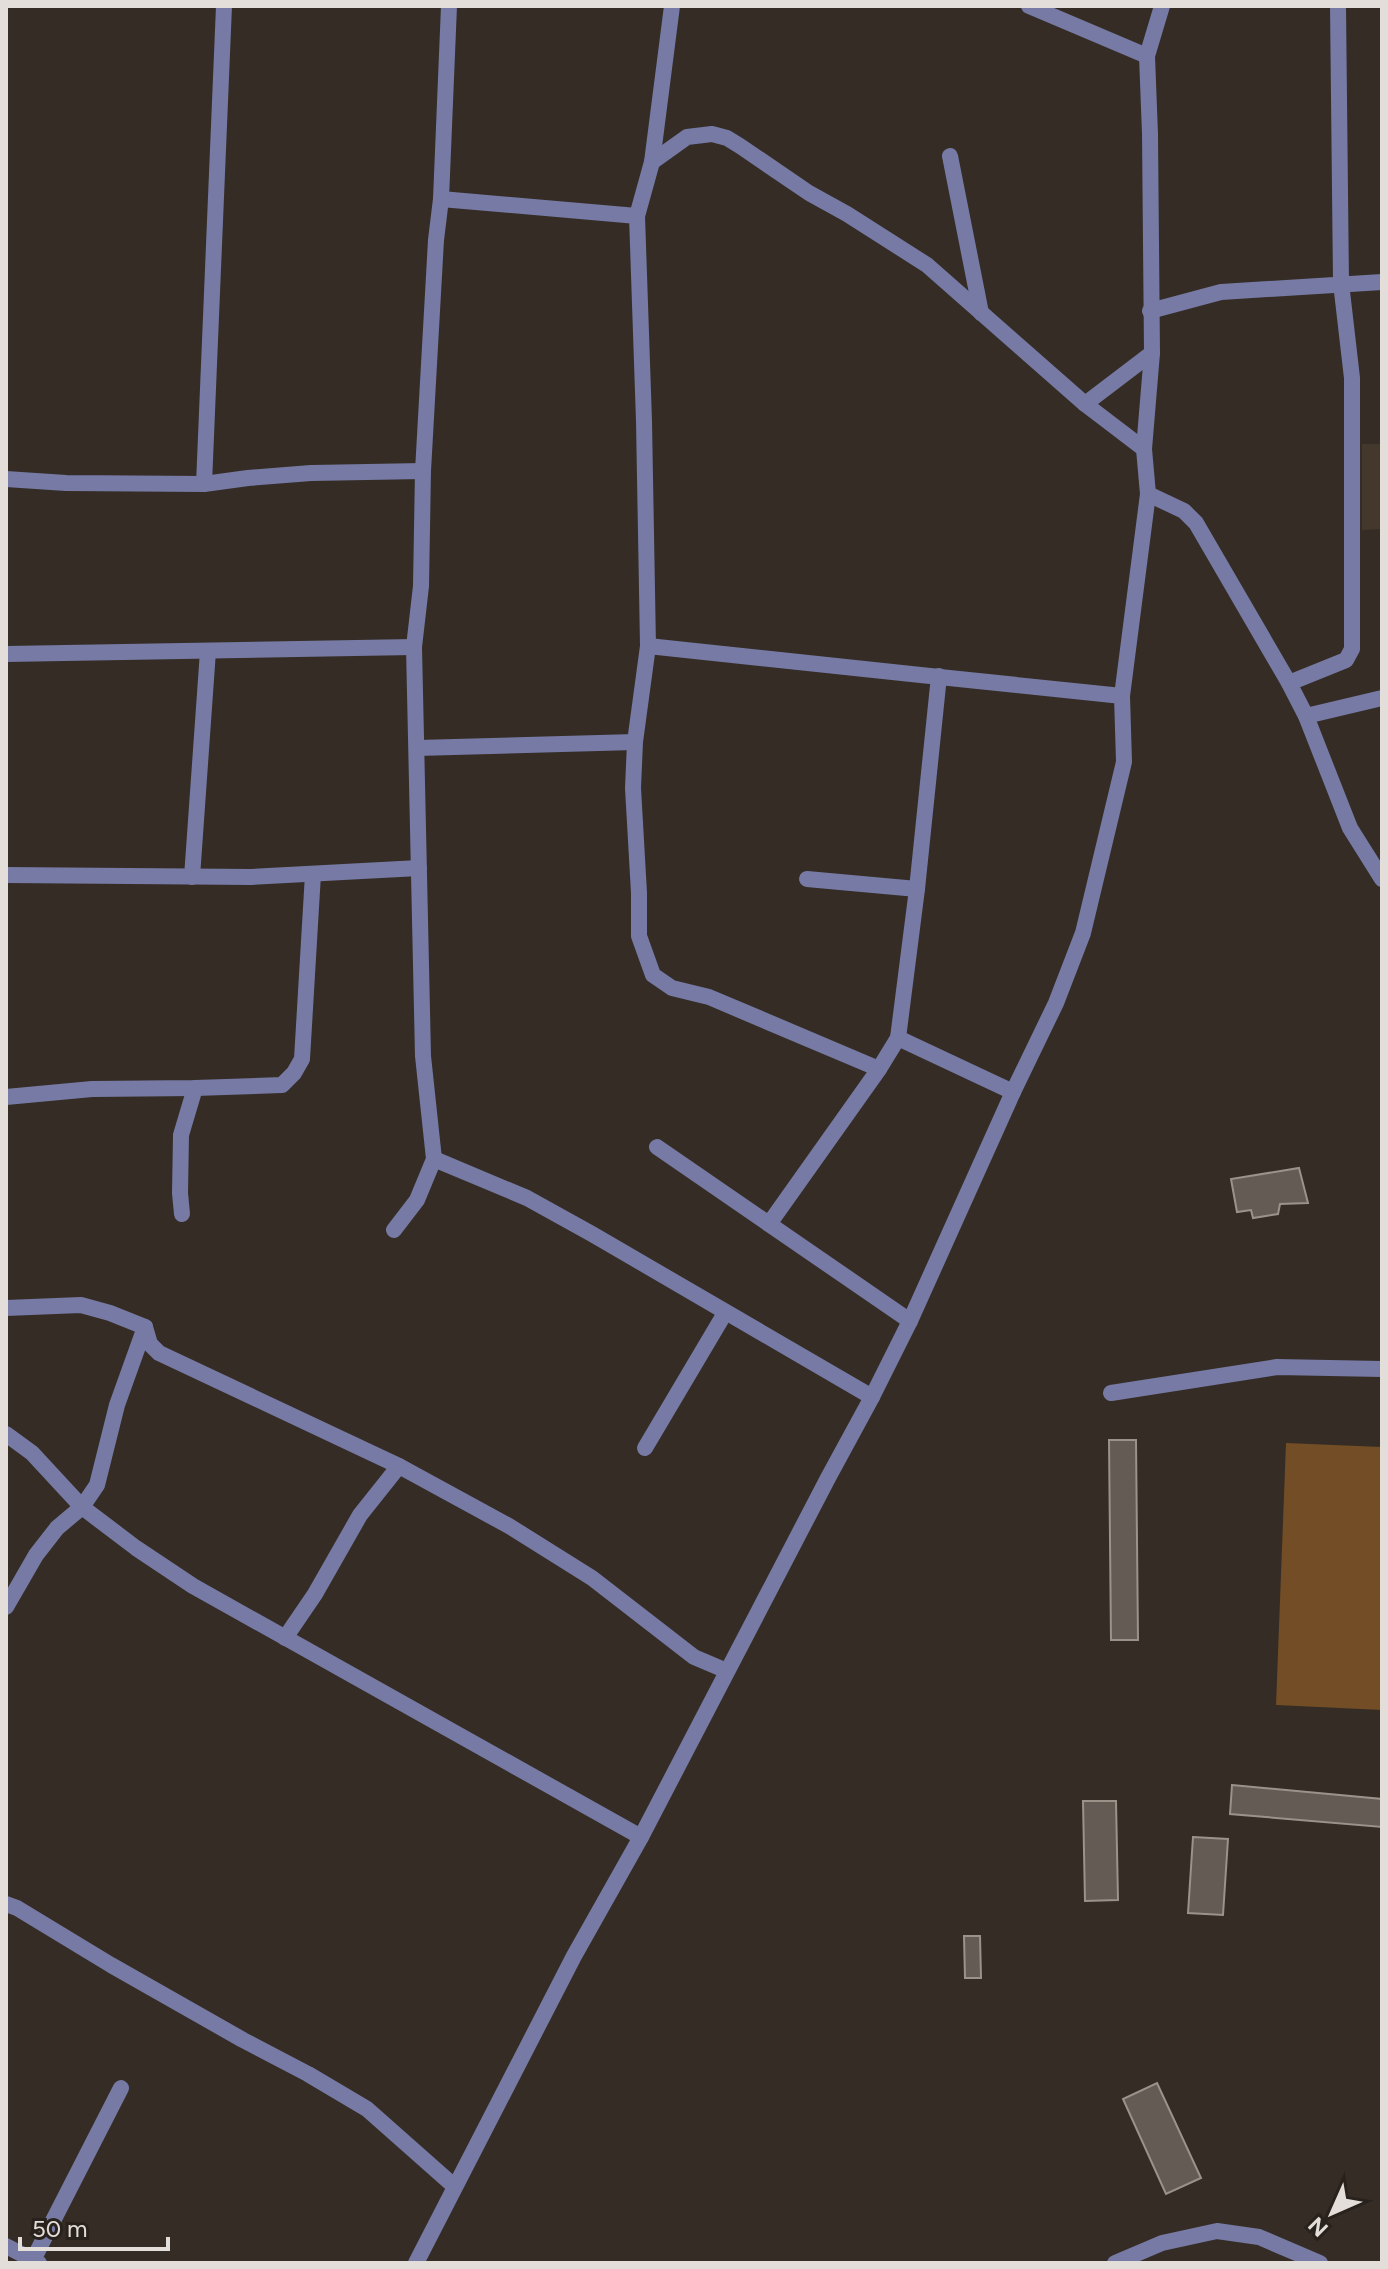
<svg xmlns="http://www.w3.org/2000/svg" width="1388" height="2269" viewBox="0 0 1388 2269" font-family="Figtree,sans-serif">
  <rect width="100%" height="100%" fill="#342c25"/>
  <polygon fill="#44372c" points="1362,444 1382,444 1382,529 1362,530"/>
  <polygon fill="#724d25" points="1286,1443 1382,1447 1382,1710 1276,1705"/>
  <g fill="#645c54" stroke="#9b928a" stroke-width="2">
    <polygon points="1299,1168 1308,1203 1280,1204 1278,1214 1253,1218 1251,1210 1237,1212 1231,1179"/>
    <polygon points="1109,1440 1136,1440 1138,1640 1111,1640"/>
    <polygon points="1232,1785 1382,1799 1382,1827 1230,1814"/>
    <polygon points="1083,1801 1116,1801 1118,1900 1085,1901"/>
    <polygon points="1193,1837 1228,1839 1223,1915 1188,1913"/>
    <polygon points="964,1936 980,1936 981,1978 965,1978"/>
    <polygon points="1157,2083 1201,2178 1166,2194 1123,2099"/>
  </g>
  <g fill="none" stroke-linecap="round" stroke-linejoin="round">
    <g stroke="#767aa4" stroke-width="16">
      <polyline points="672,6 652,162 637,216 644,421 648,646 635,742 633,788 639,893 639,936 653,975 672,988 709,997 879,1069"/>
      <polyline points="1029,6 1147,56"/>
      <polyline points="950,156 981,313"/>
      <polyline points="652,162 687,137 712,134 727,138 740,146 809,193 847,214 927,265 1085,404 1144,449"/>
      <polyline points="441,199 637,216"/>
      <polyline points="1150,311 1221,292 1382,282"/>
      <polyline points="1085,404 1152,353"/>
      <polyline points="6,479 66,483 204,484 248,478 311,473 423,471"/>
      <polyline points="204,484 224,6"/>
      <polyline points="1148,494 1184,511 1196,523 1289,683 1306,716 1350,828 1382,879"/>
      <path d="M648 646C806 664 964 679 1122 696"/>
      <polyline points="6,654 414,647"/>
      <polyline points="1289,683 1346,660 1352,649 1352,378 1341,283 1338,6"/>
      <polyline points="1306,716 1382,698"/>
      <polyline points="417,748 635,742"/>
      <polyline points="6,875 251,877 419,868"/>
      <polyline points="192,877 208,651"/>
      <polyline points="807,879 917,889"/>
      <polyline points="898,1038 1013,1092"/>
      <polyline points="6,1097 92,1089 195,1088 282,1085 294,1073 302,1059 313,874"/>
      <polyline points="657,1147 910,1321"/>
      <polyline points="434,1159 527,1198 592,1234 872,1397"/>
      <polyline points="182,1214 180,1193 181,1135 195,1088"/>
      <polyline points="769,1224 879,1069 898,1038 917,889 939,676"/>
      <polyline points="394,1230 417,1200 434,1159 423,1056 414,647 421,586 423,471 436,240 441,199 449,6"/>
      <polyline points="6,1308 81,1305 110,1313 145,1327 150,1344 159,1353 399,1466 509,1526 592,1578 694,1657 727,1671"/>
      <polyline points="1111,1393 1277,1367 1382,1369"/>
      <polyline points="6,1434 32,1453 82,1507 136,1548 193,1586 641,1837"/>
      <polyline points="645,1448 725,1313"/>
      <polyline points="6,1607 36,1555 57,1528 82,1507 97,1485 117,1405 145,1327"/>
      <polyline points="285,1638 315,1594 360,1515 399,1466"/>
      <polyline points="6,1904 17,1908 111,1965 243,2040 308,2074 367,2109 454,2186"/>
      <polyline points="6,2246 39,2263"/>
      <polyline points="33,2260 121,2088"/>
      <polyline points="416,2263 574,1956 641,1837 828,1478 872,1397 910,1321 1013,1092 1056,1003 1083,933 1124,762 1122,696 1148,494 1144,449 1152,353 1150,134 1147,56 1162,6"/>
      <polyline points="1115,2263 1162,2243 1217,2231 1259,2237 1320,2263"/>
    </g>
  </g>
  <rect width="1388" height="2269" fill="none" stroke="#e3ded9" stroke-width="16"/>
  <g transform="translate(1332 2213) rotate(225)" stroke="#29221c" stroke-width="6" paint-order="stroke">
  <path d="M0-6L14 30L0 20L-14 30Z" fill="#e3ded9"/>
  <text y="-12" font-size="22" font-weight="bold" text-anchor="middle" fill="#e3ded9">N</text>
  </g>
  <path d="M20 2237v12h148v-12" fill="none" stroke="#e3ded9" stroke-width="4"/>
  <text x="32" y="2237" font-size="24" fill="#e3ded9" stroke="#29221c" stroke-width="6" paint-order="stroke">50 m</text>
</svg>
